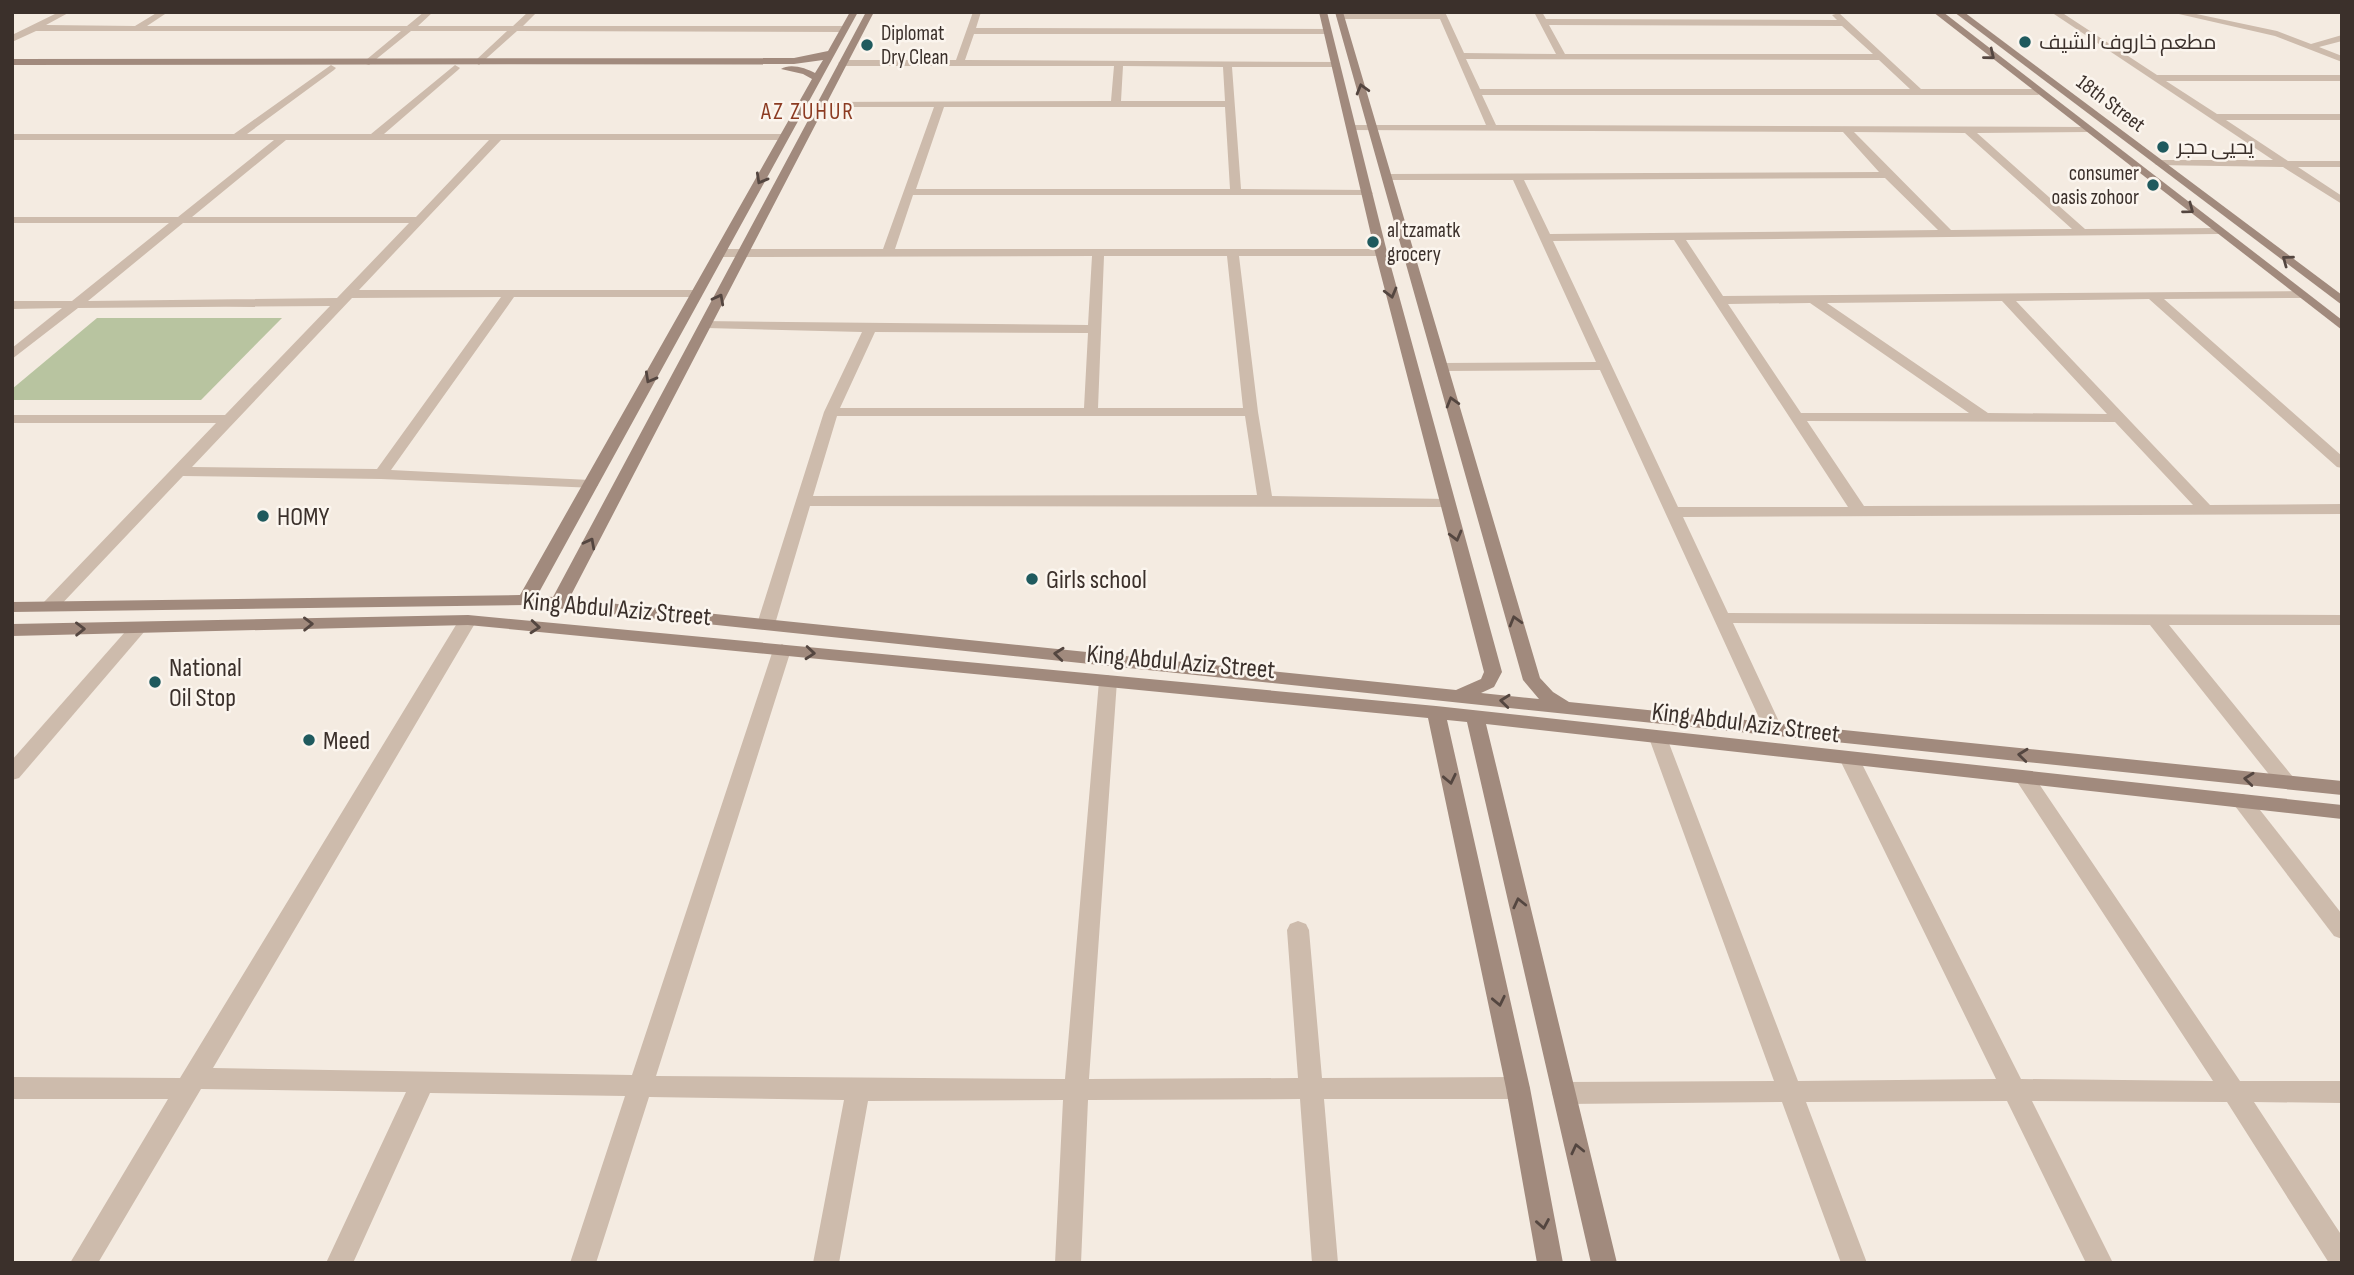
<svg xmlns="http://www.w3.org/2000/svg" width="2354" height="1275" viewBox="0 0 2354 1275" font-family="'Sofia Sans Condensed',Cairo,sans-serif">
  <rect width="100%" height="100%" fill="#f4ebe1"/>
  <polygon fill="#b8c4a0" points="97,318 282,318 201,400 12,400 12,389"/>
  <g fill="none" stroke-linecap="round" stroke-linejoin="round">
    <g fill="#cdbbac" fill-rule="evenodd">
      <polygon points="59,12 70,12 46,25 135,26 158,12 168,12 147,26 407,26 424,12 433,12 418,26 513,26 528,12 537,12 523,26 844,26 848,29 844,32 517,31 479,65 474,62 476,60 507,31 411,31 369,65 366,64 366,60 401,31 36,31 12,42 12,35"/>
      <path d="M973 12H981L976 28 1330 29 1327 34H974L965 60 1338 62 1340 64 1335 67H1232L1241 189 1367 190 1373 193 1371 195H913L895 249H1385L1387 252 1381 256H1239L1258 412 1272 496 1447 499 1453 501 1455 504 1453 507 810 506 775 624 772 628H760L757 624 824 412 862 332 706 328 700 324 701 321 1088 325 1092 256 720 257 714 253 720 249H883L934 107H822L817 104 819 102 1111 101 1114 66H843L838 63 843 60H956ZM1123 66 1223 67 1225 101H1121ZM944 107H1225L1230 189H916ZM1104 256H1227L1243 408H1098ZM875 332 1088 333 1084 408H840ZM837 416H1245L1257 495 813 496Z"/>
      <path d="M1437 12H1445L1464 53 1556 54 1534 12H1542L1546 19 1837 20 1832 15 1839 13 1921 89H2038L2043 92 2038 95H1482L1496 125 2085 127 2089 128V132L1977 133 2085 229 2218 228 2224 231 2218 234 1686 240 1723 296 2304 291V297L2300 298 2164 299 2342 456V468L2337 467 2149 299 2016 301 2210 505 2342 504V514L1683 517 1728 613 2342 615V625H2169L2293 777 2296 782 2293 787H2279L2150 625 1733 623 1782 728 1780 733H1766L1600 370 1442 371 1435 367 1442 363 1596 362 1513 180H1387L1382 177 1387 174 1879 172 1843 132 1347 130V126L1351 125H1486L1440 19H1340L1336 16 1340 13ZM1549 25 1842 26 1873 54H1565ZM1466 59 1879 60 1910 89H1480ZM1854 132 1965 133 2072 229 1951 230ZM1885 178 1938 230 1550 234 1524 180ZM1674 240 1848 507H1678L1553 241ZM2002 301 2107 414 1988 413 1827 303ZM1810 303 1969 413H1801L1728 304ZM1807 421 2115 422 2193 505 1864 506Z"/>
      <polygon points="2051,12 2061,12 2157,75 2342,75 2342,81 2166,81 2217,114 2342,114 2342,120 2226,120 2288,161 2342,161 2342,167 2298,167 2342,196 2342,204 2283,167 2156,165 2155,163 2160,160 2273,160"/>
      <polygon points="2170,12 2187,12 2277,31 2311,44 2342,35 2342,41 2319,47 2342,56 2342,62 2275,36"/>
      <path d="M455 65 460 68 458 70 384 134H784L789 137 784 140H501L359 290H702V296L698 297H514L391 470 590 480 598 485 595 488 381 479 183 476 56 610H44L41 606 44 602 216 423H12V415H225L330 306 78 308 12 359V348L62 308 12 309V301H72L169 223H12V217H178L274 140H12V134H234L331 65 336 68 334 70 247 134H371ZM286 140H489L416 217H192ZM183 223H409L337 298 88 301ZM501 297 377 469 192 467 352 298Z"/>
      <polygon points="468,615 477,620 213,1068 632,1075 773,650 782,644 791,650 656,1076 1065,1079 1099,681 1108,675 1117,681 1089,1079 1298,1078 1287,930 1290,924 1298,921 1306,924 1309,930 1322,1078 1518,1077 1526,1081 1530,1088 1526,1095 1518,1099 1324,1099 1338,1263 1312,1263 1300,1099 1088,1100 1081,1263 1055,1263 1063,1100 868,1101 839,1263 813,1263 844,1100 649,1097 596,1263 570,1263 625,1096 430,1093 353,1263 326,1263 406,1092 201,1089 98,1263 70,1263 168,1099 12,1099 12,1077 180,1078 459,620"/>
      <polygon points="138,622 144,624 147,628 144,632 19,778 12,780 12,760 132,624"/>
      <polygon points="1658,731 1665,733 1667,738 1798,1081 1996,1079 1840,760 1843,755 1857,755 1860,760 2021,1079 2213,1081 2014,777 2017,772 2031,772 2240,1081 2342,1081 2342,1103 2254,1102 2342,1236 2342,1263 2329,1263 2227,1102 2032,1101 2113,1263 2086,1263 2007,1101 1806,1102 1867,1263 1841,1263 1782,1102 1564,1104 1555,1101 1552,1093 1555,1085 1564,1082 1774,1081 1649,738 1651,733"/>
      <polygon points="2242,794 2249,796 2342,914 2342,939 2334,936 2235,806 2232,801 2235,796"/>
    </g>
    <g fill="#a18a7d" fill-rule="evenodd">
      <path d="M850 12H858L537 596 553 597 866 12H874L569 599 1456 690 1481 679 1484 672 1375 252 1319 12H1327L1387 252 1502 672 1494 687 1481 693 1539 699 1523 680 1335 12H1343L1540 678 1553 692 1569 702 2342 781V795L526 605 12 612V602L520 595 812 79 803 74 781 69C790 63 806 68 815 73L823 60 794 64 12 65V59L794 58 828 51Z"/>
      <polygon points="1933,12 1943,12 2342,320 2342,330"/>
      <polygon points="1954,12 1964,12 2342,295 2342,305"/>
      <polygon points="468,615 1436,706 2342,805 2342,819 1486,724 1617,1263 1591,1263 1467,722 1447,720 1530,1088 1563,1263 1537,1263 1506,1088 1428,718 468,625 12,636 12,624"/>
    </g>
  </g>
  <defs><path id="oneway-chevron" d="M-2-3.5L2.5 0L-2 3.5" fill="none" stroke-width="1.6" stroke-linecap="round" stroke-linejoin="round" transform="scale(1.75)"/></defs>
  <g stroke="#544640">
    <use href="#oneway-chevron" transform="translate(1990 55) rotate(39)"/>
    <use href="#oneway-chevron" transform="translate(1362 89) rotate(-106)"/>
    <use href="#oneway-chevron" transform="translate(761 179) rotate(119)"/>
    <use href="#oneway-chevron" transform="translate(2189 209) rotate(37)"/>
    <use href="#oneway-chevron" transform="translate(2287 260) rotate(-143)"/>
    <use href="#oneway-chevron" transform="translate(1391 293) rotate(75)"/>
    <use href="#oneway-chevron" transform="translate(719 299) rotate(-62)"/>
    <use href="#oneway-chevron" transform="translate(650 378) rotate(119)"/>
    <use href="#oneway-chevron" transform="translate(1452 402) rotate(-106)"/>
    <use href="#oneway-chevron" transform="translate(1456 536) rotate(75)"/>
    <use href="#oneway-chevron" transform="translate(590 543) rotate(-62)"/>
    <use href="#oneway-chevron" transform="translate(1515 621) rotate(-106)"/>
    <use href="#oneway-chevron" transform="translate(308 624) rotate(-1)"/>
    <use href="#oneway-chevron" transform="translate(535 627) rotate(5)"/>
    <use href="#oneway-chevron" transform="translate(80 629) rotate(-1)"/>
    <use href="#oneway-chevron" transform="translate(810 653) rotate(5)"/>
    <use href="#oneway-chevron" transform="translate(1059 654) rotate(-174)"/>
    <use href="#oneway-chevron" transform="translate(1505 701) rotate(-174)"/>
    <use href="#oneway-chevron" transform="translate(2023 755) rotate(-174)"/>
    <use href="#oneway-chevron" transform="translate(1450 779) rotate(78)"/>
    <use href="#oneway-chevron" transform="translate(2249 779) rotate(-174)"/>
    <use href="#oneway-chevron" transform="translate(1519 903) rotate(-103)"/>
    <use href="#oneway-chevron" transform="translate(1499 1001) rotate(78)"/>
    <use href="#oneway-chevron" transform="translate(1577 1149) rotate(-103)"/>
    <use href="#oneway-chevron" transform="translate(1543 1224) rotate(80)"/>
  </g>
  <g fill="#1f5a5e" stroke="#fbf5ee" stroke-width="2.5">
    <circle cx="2025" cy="42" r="7"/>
    <circle cx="867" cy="45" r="7"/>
    <circle cx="2163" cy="147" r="7"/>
    <circle cx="2153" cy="185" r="7"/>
    <circle cx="1373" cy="242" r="7"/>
    <circle cx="263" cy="516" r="7"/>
    <circle cx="1032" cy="579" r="7"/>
    <circle cx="155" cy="682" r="7"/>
    <circle cx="309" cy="740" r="7"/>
  </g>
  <g text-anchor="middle" stroke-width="5" stroke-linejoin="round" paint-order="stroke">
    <g font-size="21" fill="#3b302b" stroke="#fbf5ee" text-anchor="start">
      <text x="881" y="40">Diplomat<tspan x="881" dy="24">Dry Clean</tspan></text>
      <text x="2039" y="49">مطعم خاروف الشيف</text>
      <text x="2177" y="154">يحيى حجر</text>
      <text x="2139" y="180" text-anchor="end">consumer<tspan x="2139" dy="24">oasis zohoor</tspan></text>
      <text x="1387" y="237">al tzamatk<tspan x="1387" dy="24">grocery</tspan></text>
    </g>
    <g font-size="21" fill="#3b302b" stroke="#fbf5ee">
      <text transform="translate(2111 103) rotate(37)" y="7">18th Street</text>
    </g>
    <g font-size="23" letter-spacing="2" fill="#8c3b22" stroke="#fbf5ee">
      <text x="808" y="119">AZ ZUHUR</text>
    </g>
    <g font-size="26" fill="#3b302b" stroke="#fbf5ee" text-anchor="start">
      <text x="277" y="525">HOMY</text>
      <text x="1046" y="588">Girls school</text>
      <text x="169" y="676">National<tspan x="169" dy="30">Oil Stop</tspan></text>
      <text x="323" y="749">Meed</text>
    </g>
    <g font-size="26" fill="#3b302b" stroke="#fbf5ee">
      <text transform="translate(617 608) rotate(5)" y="9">King Abdul Aziz Street</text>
      <text transform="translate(1181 661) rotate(5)" y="9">King Abdul Aziz Street</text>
      <text transform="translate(1746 722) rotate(7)" y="9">King Abdul Aziz Street</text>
    </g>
  </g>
  <rect width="2354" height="1275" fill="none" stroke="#3b302b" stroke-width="28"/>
</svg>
